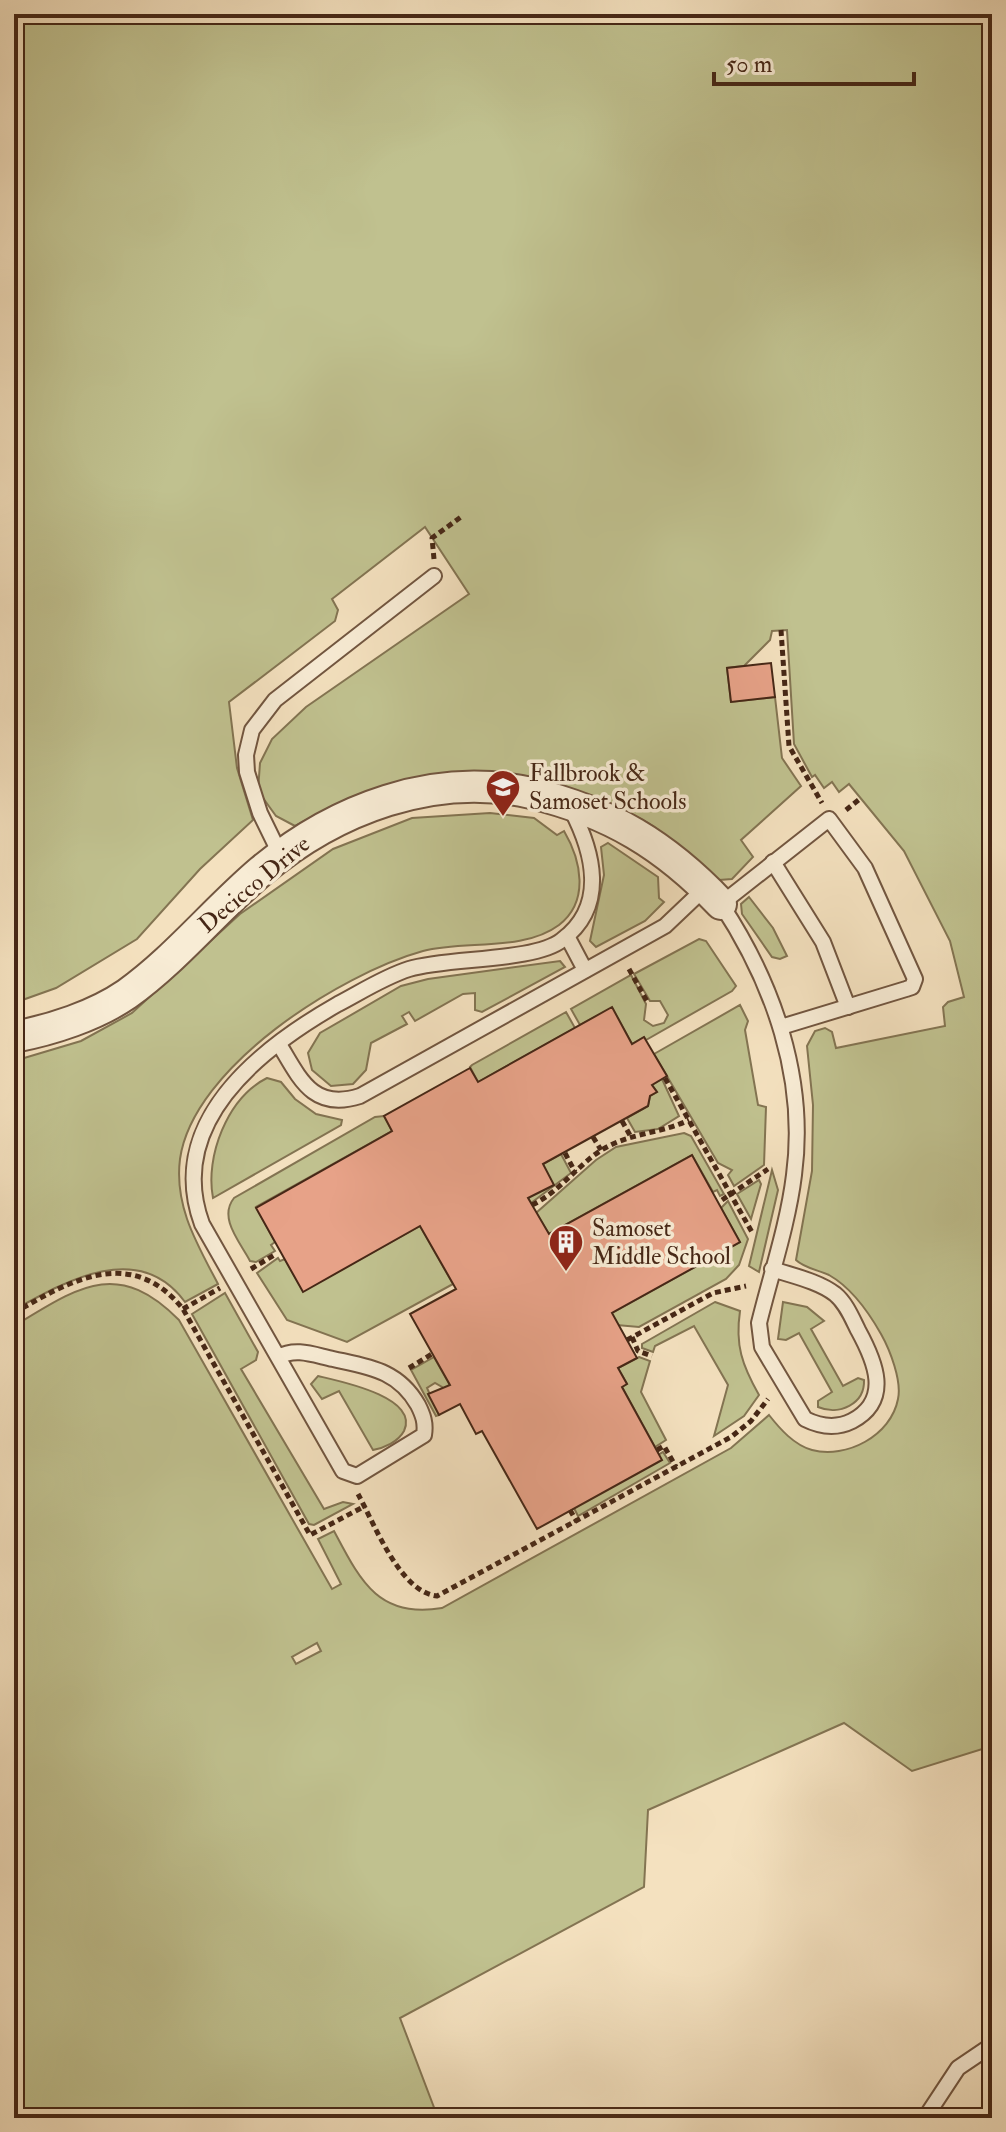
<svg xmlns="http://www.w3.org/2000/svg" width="1006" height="2132" viewBox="0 0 1006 2132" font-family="'IM FELL Double Pica',serif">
  <rect width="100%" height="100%" fill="#f4e1bf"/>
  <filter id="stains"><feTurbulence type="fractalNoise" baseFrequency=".0025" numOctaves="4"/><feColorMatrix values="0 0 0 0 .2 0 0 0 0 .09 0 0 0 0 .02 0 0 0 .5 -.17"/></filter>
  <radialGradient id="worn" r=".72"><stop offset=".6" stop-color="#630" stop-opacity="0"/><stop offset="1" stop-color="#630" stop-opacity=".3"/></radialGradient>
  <g fill="#c0c18f" stroke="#837452" stroke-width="2" fill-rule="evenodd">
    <path d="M14 14H992V1746L912 1771 844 1723 648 1810 644 1887 400 2018 438 2118H14V1326C77 1288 117 1257 179 1320L332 1589 341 1584 318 1539 334 1531C360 1580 378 1619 442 1608L731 1448 769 1415C780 1429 794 1445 812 1450 846 1459 891 1436 898 1399 902 1381 890 1350 881 1334 868 1311 852 1288 829 1275 818 1270 804 1268 796 1260L812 1171 813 1105 807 1046 815 1031 825 1028 832 1032 836 1048 945 1026 943 1007 948 1002 964 997 950 941 904 851 849 784 839 792 832 782 824 788 815 775 812 777 794 744 787 630 772 631 770 640 744 666 727 668 731 702 775 697 782 758 801 786 741 840 753 857 732 879 719 880C694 862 674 839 648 823 576 781 524 775 443 780 415 782 387 784 360 794 337 802 316 815 295 826L276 816 258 791 260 763 272 739 306 707 469 594 425 527 332 599 338 610 335 621 229 702 237 768 253 820 200 869 137 939 56 988 14 1003ZM317 1643 321 1651 296 1664 292 1657Z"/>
    <path d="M490 813 534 818 557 835 564 831C581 860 590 901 559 925 523 952 465 940 423 951 340 974 193 1067 180 1159 174 1206 197 1244 218 1284L185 1302C139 1239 66 1281 14 1310V1061L81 1041 132 1013 240 914 333 849 412 818Z"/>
    <polygon points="608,843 658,877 659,898 664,902 645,921 596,947 590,941 604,875 601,847"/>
    <polygon points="749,897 773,928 787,956 780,959 772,957 742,914 741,904"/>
    <polygon points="699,939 706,941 736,986 732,991 646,1040 644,1037 632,1044 612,1008 580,1025 571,1009 631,975 646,1004 644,1020 653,1026 664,1023 668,1015 660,1001 650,1001 634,974"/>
    <polygon points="560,961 565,967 482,1012 475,1010 475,993 463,994 415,1021 409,1012 402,1016 407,1024 371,1043 366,1070 353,1084 331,1086 312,1070 308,1053 320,1033 401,986 428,979"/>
    <polygon points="740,1005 748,1021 745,1030 758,1105 766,1107 764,1165 734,1186 728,1175 732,1170 718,1163 654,1054"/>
    <polygon points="566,1012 575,1028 478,1082 470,1067 472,1065"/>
    <path d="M267 1078 281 1082 295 1099 316 1114 342 1120 341 1125 213 1198C205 1157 227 1098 267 1078Z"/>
    <polygon points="662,1079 679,1116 658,1129 635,1132 627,1118 648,1106 650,1096 657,1092 652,1085"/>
    <path d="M384 1116 392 1131 256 1207 275 1242 271 1245 275 1251 256 1262 250 1261C240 1242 218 1218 234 1198L375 1117Z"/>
    <polygon points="684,1133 691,1136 724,1194 720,1196 717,1190 713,1192 692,1155 549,1234 536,1213 596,1160 616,1147"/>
    <polygon points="561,1154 571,1173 531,1203 515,1173 529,1172"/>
    <polygon points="772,1170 778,1190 759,1272 749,1266"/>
    <polygon points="759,1180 761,1184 751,1219 737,1194"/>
    <polygon points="728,1201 748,1239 739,1265 726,1279 639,1327 594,1323 740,1242 721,1208"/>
    <polygon points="420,1226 453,1284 347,1342 287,1320 257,1273 278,1258 280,1261 285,1259 303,1291"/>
    <polygon points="225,1293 258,1352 256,1360 241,1369 324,1509 343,1502 353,1504 314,1525 309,1524 192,1314"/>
    <path d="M715 1302 740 1311C735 1345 742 1365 759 1395L744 1416 714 1436 728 1385 694 1326 655 1346 653 1352 642 1348V1344Z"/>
    <path d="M783 1302 807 1307 824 1321 811 1329 843 1386 858 1378 864 1380C865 1404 839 1416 818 1407V1401L832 1392 799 1333 786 1340 778 1339Z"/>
    <polygon points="434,1357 460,1403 453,1407 442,1387 435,1383 427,1388 439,1415 436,1416 411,1370"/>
    <polygon points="639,1357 650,1361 641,1392 666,1440 655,1447 622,1387 627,1384 618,1368"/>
    <path d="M318 1376C339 1381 420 1397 404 1431 398 1442 384 1448 373 1450L339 1391 322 1399 311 1384Z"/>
    <polygon points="663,1452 670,1463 578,1516 574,1508"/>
  </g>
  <g fill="#e7a288" stroke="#462716" stroke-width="2">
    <polygon points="771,663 775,697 731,702 727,668"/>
    <polygon points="612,1007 632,1044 644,1037 667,1076 652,1085 657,1092 650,1096 648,1106 543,1164 554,1185 528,1198 549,1234 692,1155 740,1242 612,1313 637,1358 618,1368 627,1384 622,1387 662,1460 537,1529 482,1431 476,1434 460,1404 439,1415 428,1394 450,1385 410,1314 456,1289 420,1226 303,1292 256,1208 392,1131 384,1116 470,1068 478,1082"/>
  </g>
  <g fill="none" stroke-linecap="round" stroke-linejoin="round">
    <g stroke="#725640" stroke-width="18">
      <g id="lane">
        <polyline points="281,856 260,813 247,772 246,755 252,730 275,700 434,576"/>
        <polyline points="773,862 823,942 848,1007"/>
        <polyline points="567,936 585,970"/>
        <path d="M279 1044C300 1079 313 1111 360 1096L665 926 705 888"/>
        <path d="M772 1269C793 1276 818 1281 835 1294 846 1303 852 1318 858 1330 875 1361 892 1400 852 1421 836 1429 821 1427 805 1419L762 1347 759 1323C771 1274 788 1224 794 1175 807 1078 773 983 721 904L829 819 865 868 915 979 912 987 906 989 781 1027"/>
        <path d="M278 1357C296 1347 314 1355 333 1359 369 1367 398 1370 418 1405 423 1415 426 1423 424 1435L357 1476 343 1471 202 1224C165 1123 259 1049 338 1004 361 992 384 977 409 969 448 957 534 962 562 940 608 906 593 851 571 809"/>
        <polyline points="925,2118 958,2068 992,2045"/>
      </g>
    </g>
    <g stroke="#725640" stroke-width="34">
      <path id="street" d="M14 1037C51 1030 95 1016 127 994 176 959 215 910 261 871 335 809 434 771 531 793 610 812 665 845 721 904"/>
    </g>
    <g stroke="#462716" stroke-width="5" stroke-dasharray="6 4" stroke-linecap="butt">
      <polyline points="434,559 432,538 461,517"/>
      <polyline points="781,630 789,746 822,803"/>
      <polyline points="846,810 861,798"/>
      <polyline points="629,969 648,1003"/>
      <polyline points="665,1078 753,1234"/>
      <polyline points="622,1121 631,1137"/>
      <polyline points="593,1137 601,1150"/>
      <polyline points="565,1153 575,1172"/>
      <polyline points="722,1200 768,1169"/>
      <path d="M532 1205C559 1192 576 1167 600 1151 627 1133 660 1134 689 1120"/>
      <polyline points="251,1269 276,1254"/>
      <polyline points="183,1309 220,1288"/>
      <path d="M14 1313C72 1279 132 1246 183 1309L310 1535 365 1506"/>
      <polyline points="632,1337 638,1351 652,1356"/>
      <polyline points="627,1340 713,1293 746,1286"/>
      <polyline points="409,1368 432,1354"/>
      <polyline points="657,1450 664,1446 676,1467"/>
      <path d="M358 1494C375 1525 400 1592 437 1596L731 1437 751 1421 768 1399"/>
      <polyline points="570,1510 577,1522"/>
    </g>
    <use href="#lane" stroke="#f8ecd5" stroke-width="14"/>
    <use href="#street" stroke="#f8ecd5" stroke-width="30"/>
  </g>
  <defs>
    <g id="school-pin" transform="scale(1.8)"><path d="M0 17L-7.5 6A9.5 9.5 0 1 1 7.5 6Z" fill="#8f2418" stroke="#f8ecd5"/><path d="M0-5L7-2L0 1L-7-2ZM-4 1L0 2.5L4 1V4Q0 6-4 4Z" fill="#fff"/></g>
    <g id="building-pin" transform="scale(1.8)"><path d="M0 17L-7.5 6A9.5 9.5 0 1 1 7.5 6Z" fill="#8f2418" stroke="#f8ecd5"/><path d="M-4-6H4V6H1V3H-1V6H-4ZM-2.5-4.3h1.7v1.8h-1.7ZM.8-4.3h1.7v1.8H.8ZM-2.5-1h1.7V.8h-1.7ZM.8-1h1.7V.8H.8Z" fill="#fff"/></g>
  </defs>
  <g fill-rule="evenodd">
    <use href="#school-pin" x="503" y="787"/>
    <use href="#building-pin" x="566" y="1242"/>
  </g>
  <g text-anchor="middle" stroke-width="7" stroke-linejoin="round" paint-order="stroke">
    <g font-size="24" fill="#462716" stroke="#f8ecd5" text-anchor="start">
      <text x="529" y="781">Fallbrook &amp;<tspan x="529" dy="28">Samoset Schools</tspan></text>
      <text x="592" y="1236">Samoset<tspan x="592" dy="28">Middle School</tspan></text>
    </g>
    <g font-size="24" fill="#462716" stroke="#f8ecd5">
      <text transform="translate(254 884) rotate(-40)" y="8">Decicco Drive</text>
    </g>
  </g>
  <rect width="1006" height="2132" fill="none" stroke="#f4e1bf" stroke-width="48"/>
  <rect x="16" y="16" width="974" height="2100" fill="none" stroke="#462716" stroke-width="4"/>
  <rect x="24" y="24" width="958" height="2084" fill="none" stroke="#462716" stroke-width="2"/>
  <path d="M714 72v12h200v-12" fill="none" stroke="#462716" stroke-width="4"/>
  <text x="726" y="72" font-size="24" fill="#462716" stroke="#f8ecd5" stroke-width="6" paint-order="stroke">50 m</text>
  <rect width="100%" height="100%" filter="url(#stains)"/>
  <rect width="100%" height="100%" fill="url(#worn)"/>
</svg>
